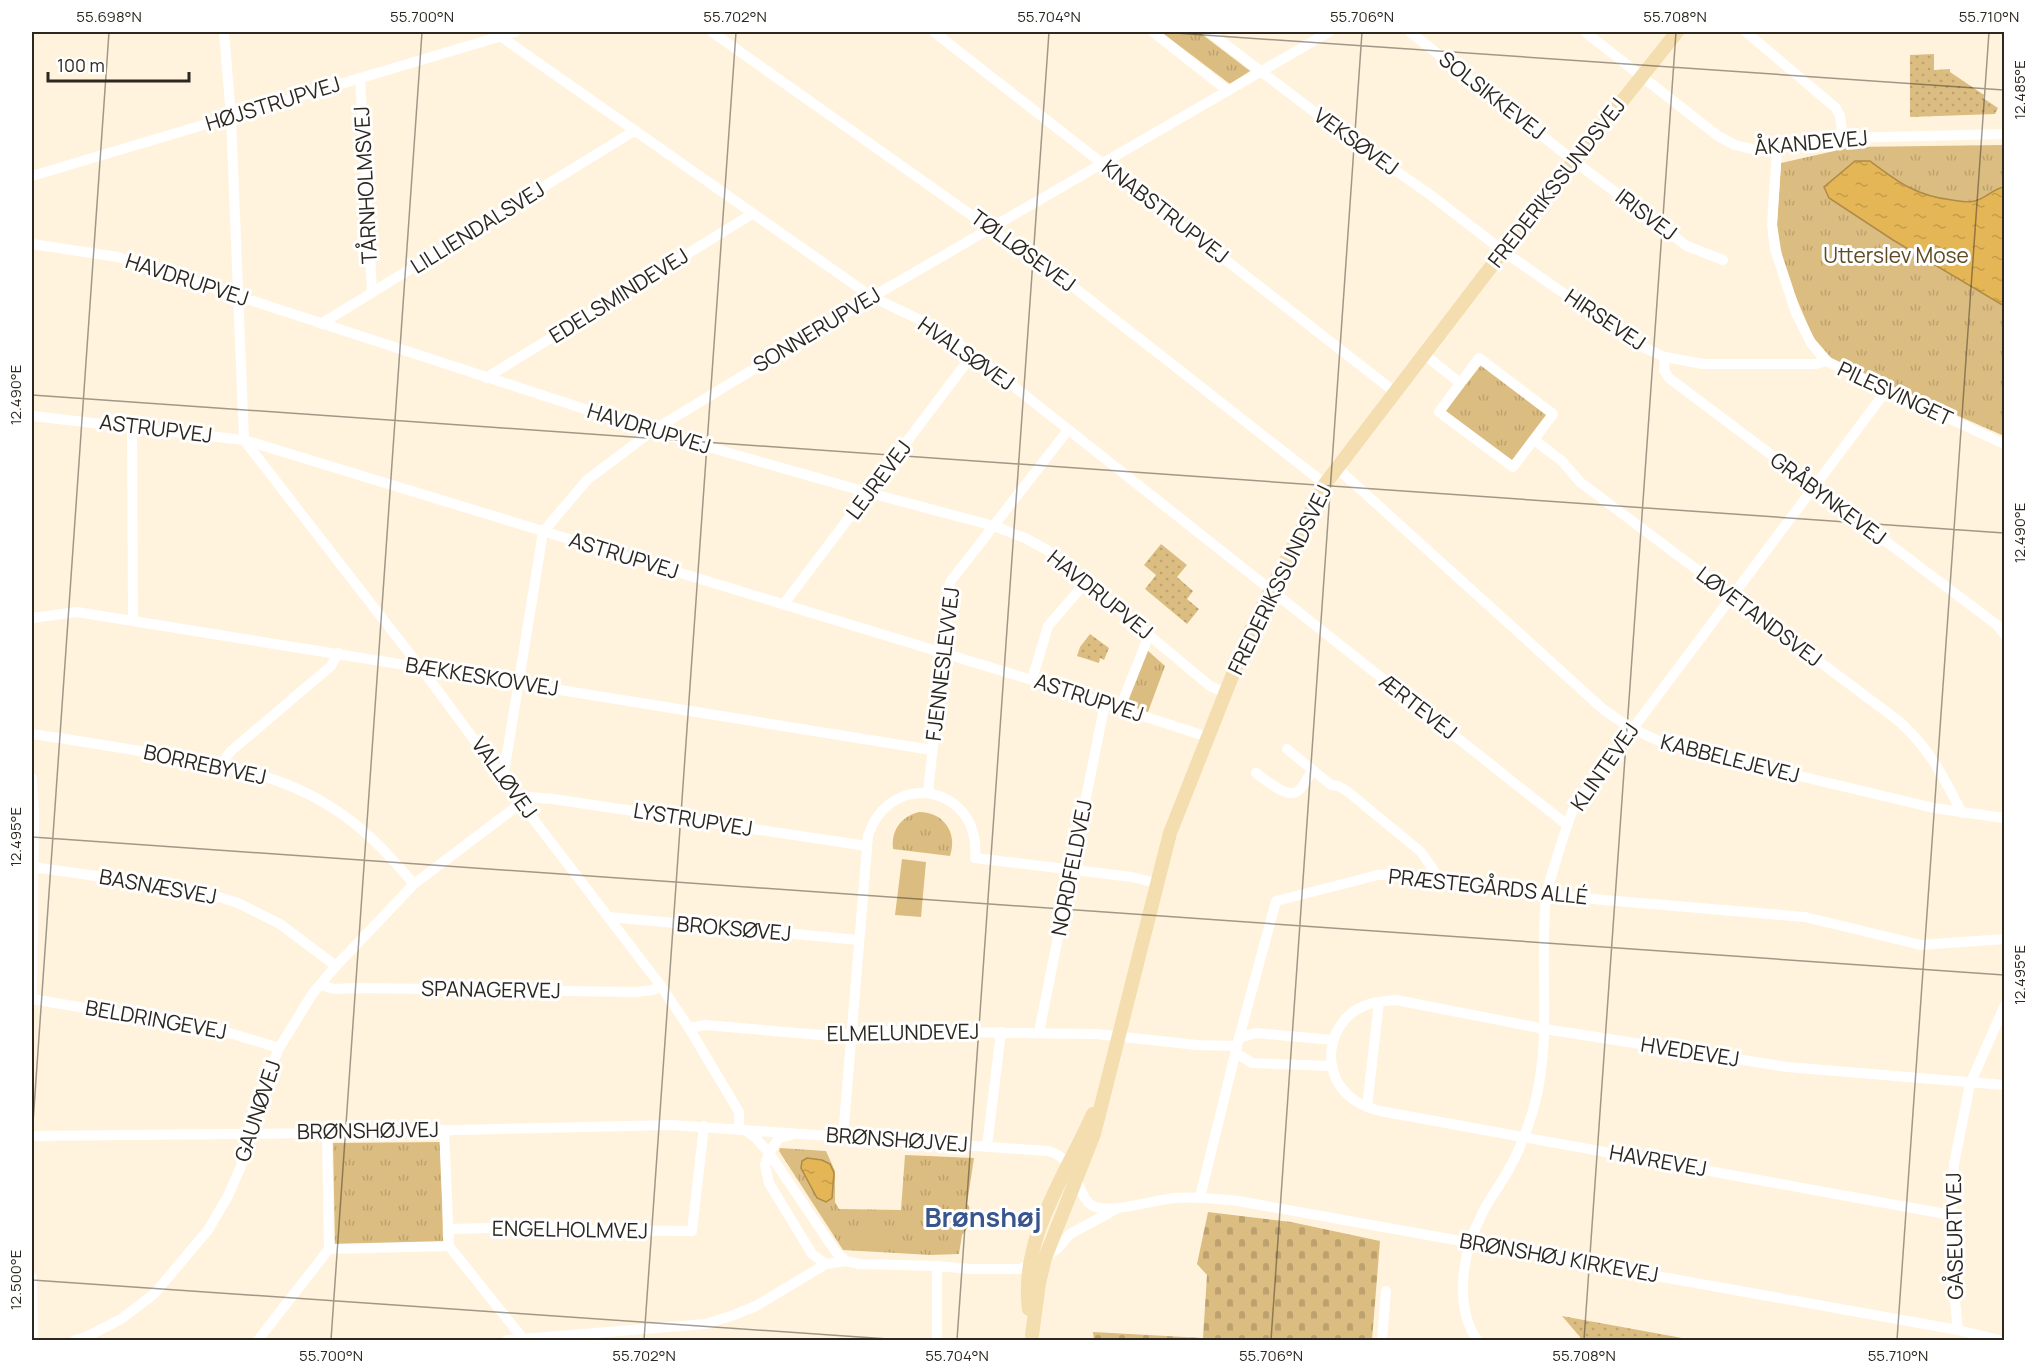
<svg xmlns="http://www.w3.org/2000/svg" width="2036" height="1372" viewBox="0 0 2036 1372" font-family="Manrope,sans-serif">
  <defs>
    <pattern id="grass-dots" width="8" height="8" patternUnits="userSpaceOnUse" patternTransform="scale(1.5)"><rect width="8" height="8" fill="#dcbd81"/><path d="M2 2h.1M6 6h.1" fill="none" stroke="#bda26f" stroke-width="1.8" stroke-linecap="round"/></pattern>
    <pattern id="cemetery-stones" width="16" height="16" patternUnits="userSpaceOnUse" patternTransform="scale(1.5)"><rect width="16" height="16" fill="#dcbd81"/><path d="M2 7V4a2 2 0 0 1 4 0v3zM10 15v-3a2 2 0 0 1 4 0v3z" fill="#bda26f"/></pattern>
    <pattern id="park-tufts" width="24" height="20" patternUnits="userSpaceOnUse" patternTransform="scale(1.5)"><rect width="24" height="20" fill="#dcbd81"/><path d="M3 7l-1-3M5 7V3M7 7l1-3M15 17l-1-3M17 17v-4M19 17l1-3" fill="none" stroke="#bda26f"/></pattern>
    <pattern id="water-ripples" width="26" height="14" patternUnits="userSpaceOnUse" patternTransform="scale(1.5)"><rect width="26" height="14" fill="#e5b656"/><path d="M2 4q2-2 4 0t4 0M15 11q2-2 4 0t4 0" fill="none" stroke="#c59c4a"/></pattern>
  </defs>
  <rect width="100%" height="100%" fill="#fff3dd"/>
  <g fill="url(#grass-dots)">
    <polygon points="1934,54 1934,70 1950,69 1950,72 1984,95 1983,98 1998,108 1995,114 1910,117 1910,55"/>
    <polygon points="1161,544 1187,565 1177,577 1193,591 1187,599 1199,609 1187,624 1145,589 1156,575 1144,565"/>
    <polygon points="1090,634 1109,648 1104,660 1100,658 1099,663 1077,656 1080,647"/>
    <polygon points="1562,1316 1693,1340 1581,1340 1580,1337"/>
  </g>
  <polygon fill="url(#cemetery-stones)" points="1208,1212 1291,1222 1380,1241 1372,1340 1094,1340 1093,1332 1203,1338 1207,1275 1197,1264"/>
  <g fill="url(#park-tufts)">
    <polygon points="1161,32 1199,32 1250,71 1230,84"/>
    <polygon points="2004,145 2004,436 1834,361 1813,337 1784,269 1777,224 1781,163 1852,147"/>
    <polygon points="1482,364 1548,415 1513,461 1444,412"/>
    <polygon points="1147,650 1165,666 1148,712 1125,704"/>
    <path d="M919 812C943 812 958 832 950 856L893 849C891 831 900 817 919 812Z"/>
    <polygon points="441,1142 443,1242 335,1245 333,1143"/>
    <polygon points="780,1148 826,1151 835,1171 835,1202 839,1209 842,1209 901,1210 905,1155 974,1158 967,1204 969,1206 971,1217 969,1226 962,1235 959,1254 931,1255 843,1250 779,1151"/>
  </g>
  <g fill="#dcbd81">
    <polygon points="902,859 926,862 921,917 895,915"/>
    <polygon points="867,1228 896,1230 895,1243 866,1242"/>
  </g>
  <g fill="url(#water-ripples)" stroke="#ae8b46" stroke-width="1.5">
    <path d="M1855 161H1870C1898 182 1916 196 1952 200 1959 201 1969 203 1975 201 1986 198 1993 189 2004 187V306L1893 240 1829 198 1824 187Z"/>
    <polygon points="807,1158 822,1160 830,1164 834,1173 832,1198 826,1202 817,1198 801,1168 802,1161"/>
  </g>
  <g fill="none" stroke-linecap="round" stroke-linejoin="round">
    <g stroke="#fff" stroke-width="10">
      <polyline points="224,32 231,117 244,440 424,672 521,803 661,986 689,1028 739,1112 739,1129"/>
      <polyline points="712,32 1076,289 1325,484"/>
      <polyline points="934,32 1396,393"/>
      <polyline points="1153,32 1228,91"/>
      <polyline points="1209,32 1350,139 1432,196 1503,251 1636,344 1665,357 1703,364 1816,364 1826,361"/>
      <polyline points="1410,32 1574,161 1687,246 1723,260"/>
      <polyline points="1585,32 1718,136 1735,145 1761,151 1843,138 2004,134"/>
      <polyline points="1746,32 1836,108 1840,116 1843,138"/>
      <polyline points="500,36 872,297 933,326 973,354 1566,824"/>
      <polyline points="360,78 372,292"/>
      <polyline points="1777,150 1772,225 1775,249 1796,313 1811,343 1826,361 2004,444"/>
      <polyline points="32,176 515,32"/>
      <polyline points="32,244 118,257 652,431 870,493 994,526 1025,538 1047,550 1210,686 1226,693"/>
      <polyline points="321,324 634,131"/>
      <polyline points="1425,355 1460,383"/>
      <polyline points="1665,357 1664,370 1669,378 1997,625 2004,634"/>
      <polygon points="1479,358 1553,414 1513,467 1439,412"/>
      <polyline points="486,378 752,214"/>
      <polyline points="32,416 244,440 1032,680 1208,737"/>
      <polyline points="132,426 133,621"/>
      <path d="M1534 440 1562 461 1580 482 1900 722C1931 751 1943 776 1962 813"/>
      <path d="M1337 468 1603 709C1626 726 1647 738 1674 746L1934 808 2004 818"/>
      <polyline points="783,605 973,354"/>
      <polyline points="32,618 77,612 932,750"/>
      <polyline points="1032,680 1048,626 1086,582"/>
      <polyline points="1120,708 1149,635"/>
      <path d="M32 734C74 740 116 747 158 754 219 764 278 773 331 807 364 827 389 855 414 884"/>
      <polyline points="1287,749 1331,785 1338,786 1347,791 1421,852 1439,878"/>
      <polyline points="221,764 231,751 331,666 338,653"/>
      <path d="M1256 773C1265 779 1287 800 1298 791 1304 786 1308 777 1312 771"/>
      <polyline points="32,778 34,813 32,997"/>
      <polyline points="503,779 543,532 587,480 652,431 872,297 1329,32"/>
      <polyline points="928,793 950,582 1068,430"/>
      <polyline points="33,867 200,891 238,903 280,924 336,966"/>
      <polyline points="609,917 859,940"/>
      <polyline points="320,985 334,989 358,988 636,992 653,990 661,986"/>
      <polyline points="32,999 226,1032 279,1048"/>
      <path d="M1379 1002 1367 1107C1358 1103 1350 1098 1344 1091 1320 1064 1331 1019 1364 1006 1374 1001 1385 1001 1396 1000L1545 1029 1787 1067 2004 1085"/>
      <polyline points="689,1028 705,1025 833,1036 863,1031 1096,1034 1197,1045 1237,1046"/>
      <polyline points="1039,1032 1105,703"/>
      <polyline points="1239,1038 1256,1033 1333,1040"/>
      <polyline points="1236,1053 1252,1063 1331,1066"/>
      <polyline points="1367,1107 1380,1111 1951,1215"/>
      <polyline points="444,1130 449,1246 524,1340"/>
      <polyline points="745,1130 756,1138 769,1153 836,1252 846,1261 860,1264 937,1266 970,1269 1019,1269 1045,1258 1059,1247 1070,1234 1116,1209"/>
      <polyline points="791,1135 779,1138 769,1153 765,1165 769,1183 812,1254 826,1264"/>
      <path d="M32 1136 327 1133 671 1125 1048 1151C1082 1160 1074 1200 1096 1207 1113 1213 1155 1200 1174 1198 1196 1196 1217 1199 1238 1201L1958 1330 1999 1340"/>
      <path d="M843 1137 868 836C890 767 982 786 975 858L1132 877 1156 883"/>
      <polyline points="987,1146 1001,1032"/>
      <polyline points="1200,1197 1239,1038 1276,901 1378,875 1400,874 1546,895 1805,917 1921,945 2004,939"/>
      <polyline points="448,1229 568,1226 582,1230 692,1231 704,1126"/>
      <polyline points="329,1249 449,1246"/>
      <polyline points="32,1277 33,1340"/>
      <polyline points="1958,1330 1951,1263 1951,1215 1954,1164 1970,1084 2004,1007"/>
      <polyline points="75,1340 86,1337 121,1319 154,1294 208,1230 228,1196 241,1166 253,1113 279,1048 313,993 336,966 414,884 529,797 553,799 867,846"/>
      <polyline points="258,1340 329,1249 327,1133"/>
      <polyline points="507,1340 706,1324 731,1316 756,1306 826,1264 846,1261"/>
      <polyline points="937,1340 937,1266"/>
      <polyline points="1382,1340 1386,1291"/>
      <path d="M1477 1340C1453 1304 1463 1250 1482 1214 1490 1197 1502 1183 1510 1167 1521 1147 1529 1125 1535 1103 1552 1036 1539 967 1546 898 1547 888 1551 877 1554 867 1560 847 1566 827 1574 807L1886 391"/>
    </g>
    <g stroke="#f4ddae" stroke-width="14">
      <path d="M1029 1309C1020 1238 1065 1177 1093 1114"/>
      <polyline points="1032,1335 1039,1283 1045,1258 1094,1134 1170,833 1248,636 1271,590 1325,484 1503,251 1677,32"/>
    </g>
  </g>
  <path fill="none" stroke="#2c271f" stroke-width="1.5" stroke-opacity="0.45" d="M1161 32 2004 90M32 395 2004 533M32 837 2004 975M32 1137 109 32M32 1280 903 1340M331 1340 422 32M644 1340 736 32M957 1340 1049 32M1271 1340 1362 32M1584 1340 1676 32M1897 1340 1989 32"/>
  <g text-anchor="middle" stroke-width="6" stroke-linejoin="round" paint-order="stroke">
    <g font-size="21" fill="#2c271f" stroke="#fff">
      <text transform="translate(1492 96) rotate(38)" y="7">SOLSIKKEVEJ</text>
      <text transform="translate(273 104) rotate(-17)" y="7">HØJSTRUPVEJ</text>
      <text transform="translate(1356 142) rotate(36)" y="7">VEKSØVEJ</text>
      <text transform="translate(1811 143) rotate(-5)" y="7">ÅKANDEVEJ</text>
      <text transform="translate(1557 183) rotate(-52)" y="7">FREDERIKSSUNDSVEJ</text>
      <text transform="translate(366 185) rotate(-93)" y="7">TÅRNHOLMSVEJ</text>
      <text transform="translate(1165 212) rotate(38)" y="7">KNABSTRUPVEJ</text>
      <text transform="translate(1646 215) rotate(37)" y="7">IRISVEJ</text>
      <text transform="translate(478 228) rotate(-32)" y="7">LILLIENDALSVEJ</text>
      <text transform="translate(1023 251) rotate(36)" y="7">TØLLØSEVEJ</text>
      <text transform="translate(187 280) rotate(18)" y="7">HAVDRUPVEJ</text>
      <text transform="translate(619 296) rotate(-32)" y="7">EDELSMINDEVEJ</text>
      <text transform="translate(1605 320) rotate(34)" y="7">HIRSEVEJ</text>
      <text transform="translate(817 330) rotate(-31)" y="7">SONNERUPVEJ</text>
      <text transform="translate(966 354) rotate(35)" y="7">HVALSØVEJ</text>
      <text transform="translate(1895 394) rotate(25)" y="7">PILESVINGET</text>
      <text transform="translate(156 429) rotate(7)" y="7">ASTRUPVEJ</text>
      <text transform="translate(649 429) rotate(17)" y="7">HAVDRUPVEJ</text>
      <text transform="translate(879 480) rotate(-53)" y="7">LEJREVEJ</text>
      <text transform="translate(1828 499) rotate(37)" y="7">GRÅBYNKEVEJ</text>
      <text transform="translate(624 556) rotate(17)" y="7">ASTRUPVEJ</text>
      <text transform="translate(1280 580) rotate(-64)" y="7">FREDERIKSSUNDSVEJ</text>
      <text transform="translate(1100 595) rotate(39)" y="7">HAVDRUPVEJ</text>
      <text transform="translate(1759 617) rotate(37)" y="7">LØVETANDSVEJ</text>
      <text transform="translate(943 664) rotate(-83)" y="7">FJENNESLEVVEJ</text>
      <text transform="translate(482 677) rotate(9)" y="7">BÆKKESKOVVEJ</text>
      <text transform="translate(1089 698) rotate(18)" y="7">ASTRUPVEJ</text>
      <text transform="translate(1418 707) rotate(38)" y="7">ÆRTEVEJ</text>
      <text transform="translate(1730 759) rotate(14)" y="7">KABBELEJEVEJ</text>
      <text transform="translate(205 765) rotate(12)" y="7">BORREBYVEJ</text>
      <text transform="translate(1605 767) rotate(-55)" y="7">KLINTEVEJ</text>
      <text transform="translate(504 778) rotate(54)" y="7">VALLØVEJ</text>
      <text transform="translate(693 820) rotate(9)" y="7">LYSTRUPVEJ</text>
      <text transform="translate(1072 868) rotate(-79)" y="7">NORDFELDVEJ</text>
      <text transform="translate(158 887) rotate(10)" y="7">BASNÆSVEJ</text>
      <text transform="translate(1488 887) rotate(6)" y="7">PRÆSTEGÅRDS ALLÉ</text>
      <text transform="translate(734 929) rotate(5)" y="7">BROKSØVEJ</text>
      <text transform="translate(491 990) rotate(1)" y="7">SPANAGERVEJ</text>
      <text transform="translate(156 1020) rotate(10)" y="7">BELDRINGEVEJ</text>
      <text transform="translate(903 1033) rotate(-1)" y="7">ELMELUNDEVEJ</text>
      <text transform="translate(1690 1052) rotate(9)" y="7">HVEDEVEJ</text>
      <text transform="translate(258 1111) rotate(-72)" y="7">GAUNØVEJ</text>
      <text transform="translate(368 1131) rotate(-1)" y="7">BRØNSHØJVEJ</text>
      <text transform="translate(897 1140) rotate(4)" y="7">BRØNSHØJVEJ</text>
      <text transform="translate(1658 1161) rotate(10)" y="7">HAVREVEJ</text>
      <text transform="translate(570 1230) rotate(1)" y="7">ENGELHOLMVEJ</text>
      <text transform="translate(1955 1236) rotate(-91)" y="7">GÅSEURTVEJ</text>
      <text transform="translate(1559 1258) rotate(10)" y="7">BRØNSHØJ KIRKEVEJ</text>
    </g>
    <g font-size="21" fill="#5e4b23" stroke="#fff">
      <text x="1896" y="263">Utterslev Mose</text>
    </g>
    <g font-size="27" font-weight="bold" fill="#39558e" stroke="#fff">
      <text x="983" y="1227">Brønshøj</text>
    </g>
  </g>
  <rect width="2036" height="1372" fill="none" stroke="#ffffff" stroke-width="66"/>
  <path d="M48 72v9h141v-9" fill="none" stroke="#2c271f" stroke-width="3"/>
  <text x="57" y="72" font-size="18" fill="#2c271f" stroke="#ffffff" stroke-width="4.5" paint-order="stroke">100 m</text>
  <rect x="33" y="33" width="1970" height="1306" fill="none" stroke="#2c271f" stroke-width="2"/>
  <g font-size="15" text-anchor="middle" fill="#2c271f">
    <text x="109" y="22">55.698°N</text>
    <text x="422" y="22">55.700°N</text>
    <text x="735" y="22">55.702°N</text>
    <text x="1049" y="22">55.704°N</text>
    <text x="1362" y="22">55.706°N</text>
    <text x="1675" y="22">55.708°N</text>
    <text x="1989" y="22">55.710°N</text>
    <text transform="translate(2020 90) rotate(-90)" y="5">12.485°E</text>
    <text transform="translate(16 395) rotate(-90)" y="5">12.490°E</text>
    <text transform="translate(2020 533) rotate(-90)" y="5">12.490°E</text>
    <text transform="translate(16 837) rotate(-90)" y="5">12.495°E</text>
    <text transform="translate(2020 975) rotate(-90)" y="5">12.495°E</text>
    <text transform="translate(16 1280) rotate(-90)" y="5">12.500°E</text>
    <text x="331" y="1361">55.700°N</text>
    <text x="644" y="1361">55.702°N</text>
    <text x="957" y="1361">55.704°N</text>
    <text x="1271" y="1361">55.706°N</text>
    <text x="1584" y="1361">55.708°N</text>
    <text x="1898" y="1361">55.710°N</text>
  </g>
</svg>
